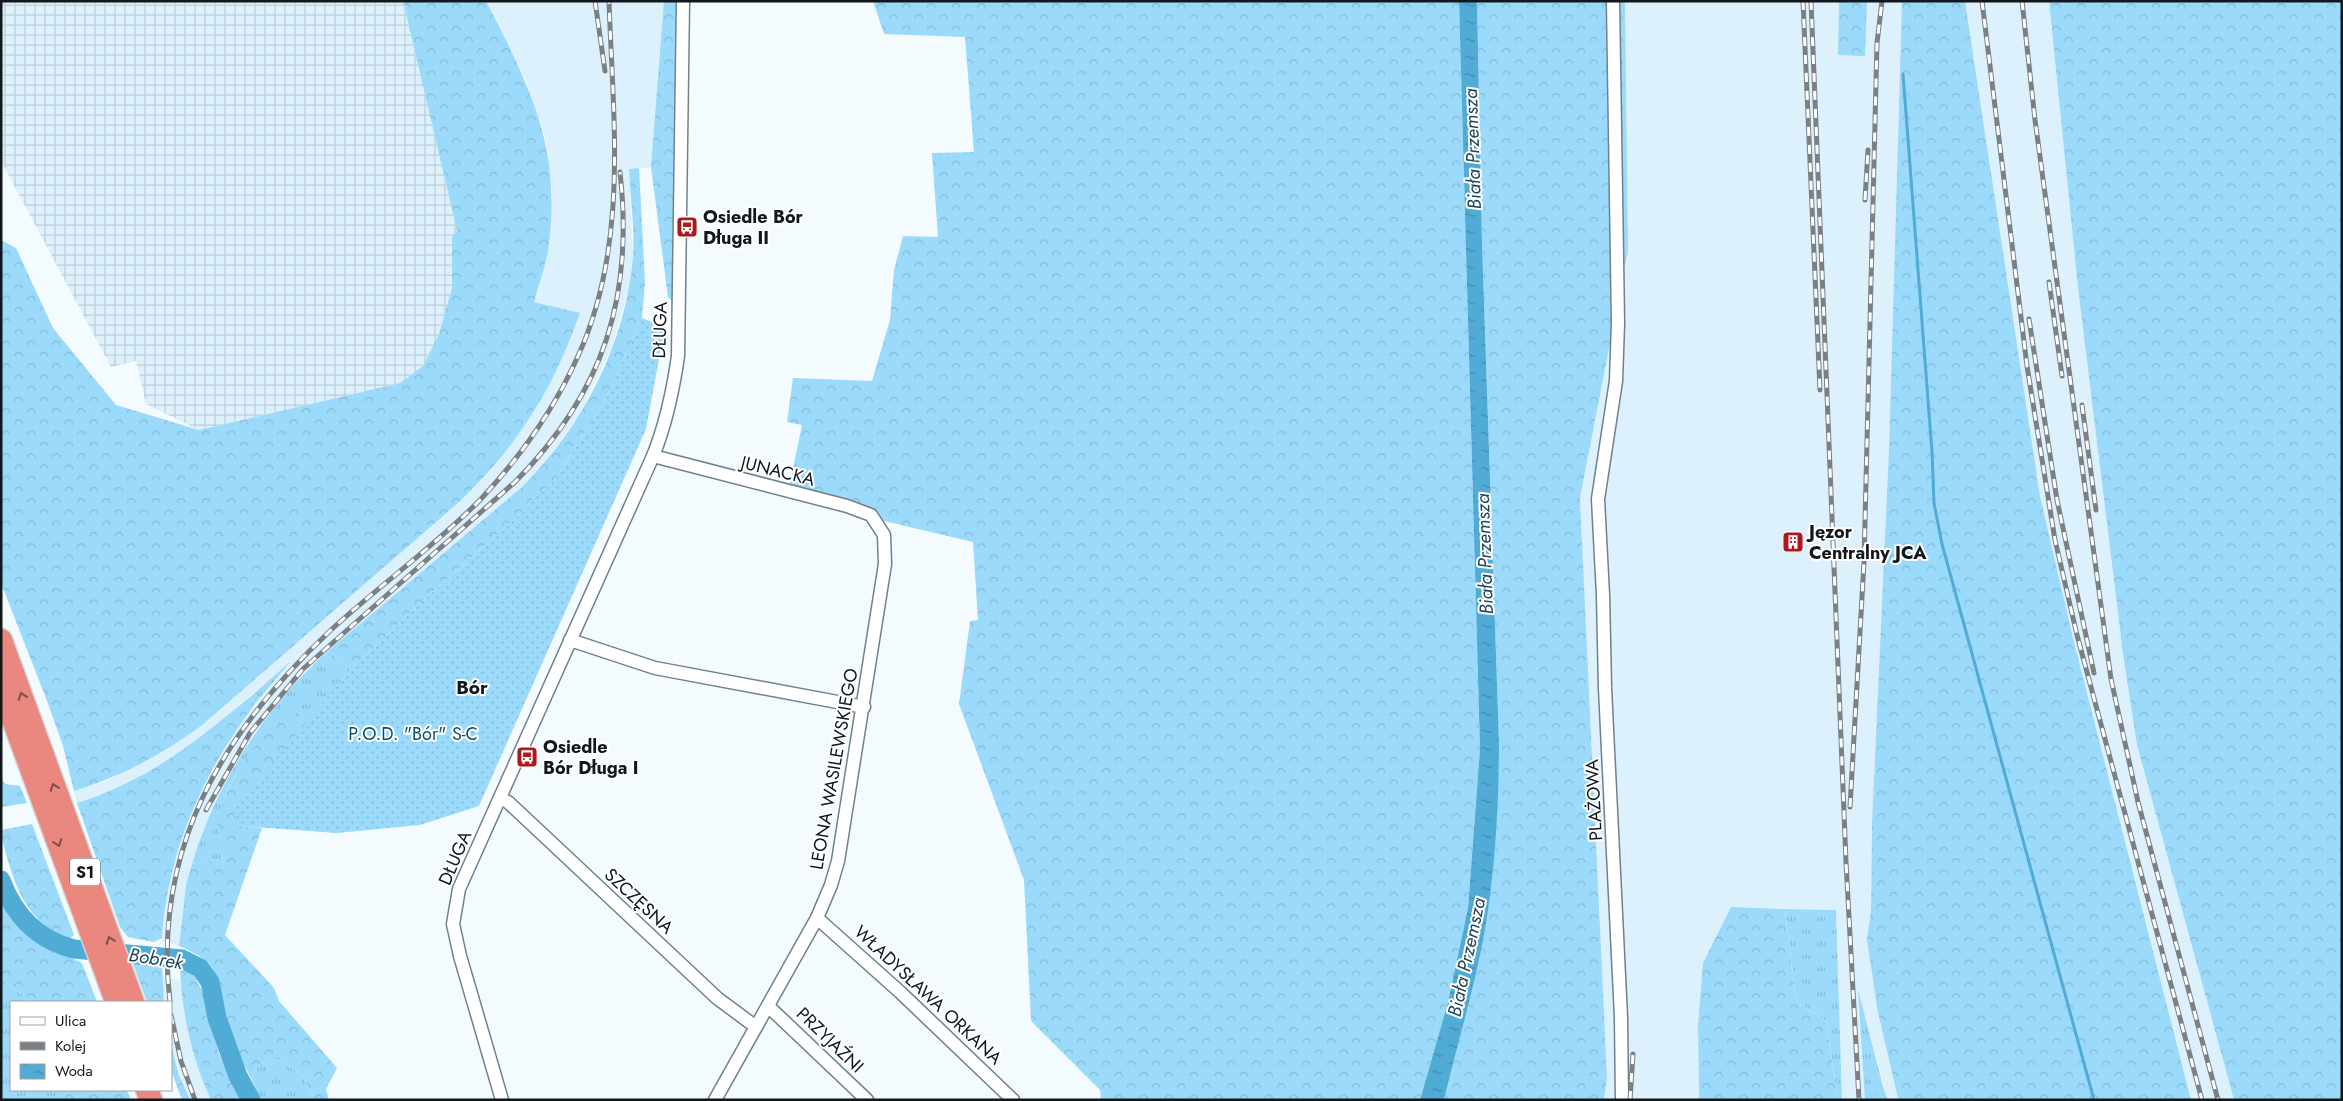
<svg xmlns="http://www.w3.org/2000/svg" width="2343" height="1101" viewBox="0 0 2343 1101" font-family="Jost,sans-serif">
  <defs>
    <pattern id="industrial-grid" width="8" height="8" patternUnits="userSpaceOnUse" patternTransform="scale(1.25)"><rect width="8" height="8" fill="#dcf1fc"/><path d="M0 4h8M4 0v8" fill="none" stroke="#bcced7"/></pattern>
    <pattern id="grass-tufts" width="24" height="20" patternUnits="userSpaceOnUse" patternTransform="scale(1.25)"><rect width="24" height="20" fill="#9bdafa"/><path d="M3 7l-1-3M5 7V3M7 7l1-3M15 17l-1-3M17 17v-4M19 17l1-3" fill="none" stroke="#84bad6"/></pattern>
    <pattern id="forest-crowns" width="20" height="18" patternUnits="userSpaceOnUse" patternTransform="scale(1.25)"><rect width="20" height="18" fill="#9bdafa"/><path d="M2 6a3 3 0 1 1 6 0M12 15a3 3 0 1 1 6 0" fill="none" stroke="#84bad6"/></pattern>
    <pattern id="garden-dots" width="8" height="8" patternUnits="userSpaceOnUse" patternTransform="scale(1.25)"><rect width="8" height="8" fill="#9bdafa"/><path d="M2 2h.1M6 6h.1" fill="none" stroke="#84bad6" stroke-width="1.8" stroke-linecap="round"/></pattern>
    <pattern id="water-ripples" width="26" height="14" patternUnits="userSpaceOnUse" patternTransform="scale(1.25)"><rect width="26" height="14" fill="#50abd5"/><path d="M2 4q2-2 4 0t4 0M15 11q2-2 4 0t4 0" fill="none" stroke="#418aac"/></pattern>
  </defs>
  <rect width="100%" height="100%" fill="#f4fbff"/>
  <g fill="#dcf1fc">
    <polygon points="486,1 676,1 674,165 629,169 633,255 629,288 611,349 580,413 544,465 522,487 318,660 259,727 230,772 198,846 186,885 179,946 162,941 165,905 172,870 193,805 236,730 287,665 198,740 151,771 125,785 77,803 74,791 107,781 201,726 458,503 482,480 525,426 557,370 572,337 580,314 534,302 549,244 552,191 545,136 526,80"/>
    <polygon points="1625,1 1902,1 1889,449 1872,822 1871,911 1867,939 1877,1008 1899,1100 1888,1100 1859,993 1865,1100 1842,1100 1836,910 1731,907 1698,1025 1699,1100 1604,1100 1607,1078 1580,498 1628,251"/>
    <polygon points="1965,1 2049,1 2078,288 2123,654 2137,745 2234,1100 2191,1100 2073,638 2040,496"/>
    <polygon points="162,976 180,980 184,1011 205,1086 211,1100 189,1100 186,1093 171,1044 171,1002 164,1002"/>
  </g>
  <polygon fill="url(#industrial-grid)" points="1,1 403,1 457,231 452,236 452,288 439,334 423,366 400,383 199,430 146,404 136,361 111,367 1,161"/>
  <g fill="url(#grass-tufts)">
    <path d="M328 651 350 670 315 713C277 705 234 769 224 800 220 813 225 843 226 858L192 864C217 782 264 709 328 651Z"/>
    <polygon points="291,661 255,704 250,697"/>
    <polygon points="1,779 5,784 20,786 27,803 1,807"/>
    <polygon points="1785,909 1836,910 1842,1100 1838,1100 1826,1021 1796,1001"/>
    <polygon points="1,980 33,1002 11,1002 11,1090 67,1090 64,1100 1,1099"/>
    <polygon points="1858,989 1883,1086 1879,1085 1878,1100 1865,1100"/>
    <polygon points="278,1056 304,1078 315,1100 261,1100 252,1080 256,1066"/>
  </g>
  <g fill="url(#forest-crowns)">
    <path d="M403 1H486C529 85 561 145 549 243 547 263 539 283 534 302L580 313C555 387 515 450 458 503L201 726C161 755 122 776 74 791L63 746 47 701 1 583V240L16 248 53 328 116 405 199 430 400 383 423 366 439 334 452 288V236L457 231Z"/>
    <polygon points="664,1 676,1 678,24 672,301 668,297 651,167"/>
    <polygon points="873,1 1459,1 1480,749 1468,908 1448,1002 1420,1100 1101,1100 1100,1090 1031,1021 1024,880 959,704 970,621 978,620 973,542 787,498 802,425 787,422 793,378 872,381 890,320 894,270 903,236 938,237 932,153 974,152 965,37 884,34"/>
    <path d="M1477 1H1625L1628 251 1580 498 1607 1078 1604 1100H1444C1455 1053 1469 1006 1479 959 1494 887 1498 815 1499 742L1482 243Z"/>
    <polygon points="1839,1 1867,1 1865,56 1838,55"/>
    <polygon points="1902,1 1965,1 2040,496 2073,638 2191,1100 1899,1100 1897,1094 1877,1008 1867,939 1871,911 1872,822 1889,449"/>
    <polygon points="2049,1 2342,1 2342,1100 2234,1100 2137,745 2123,654 2078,288"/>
    <path d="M639 168 645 283 642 318 606 399 555 480 533 498 528 507 427 597 350 670 328 651 522 487C583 426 626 343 633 256 635 227 630 197 629 169Z"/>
    <path d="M250 697 255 704C202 775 168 850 162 938L154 942 128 937 120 927 77 803C151 779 192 744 250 697Z"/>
    <path d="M307 711 315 713 233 811 240 826 262 828 225 935 274 988 279 1001 337 1068 326 1089 329 1100H315L304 1078 278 1056 256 1066 252 1080C242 1061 232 1040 225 1019 213 978 227 966 179 946L186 885 192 864 226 858C223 847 216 830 218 820 224 787 258 730 289 716 294 713 301 712 307 711Z"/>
    <path d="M32 824 74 935 67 940C31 922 17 894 7 857 5 848 1 839 1 830Z"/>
    <path d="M1 903C26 940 44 945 82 963L97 1002H33L1 980Z"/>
    <polygon points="1731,907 1785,909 1796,1001 1826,1021 1838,1100 1699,1100 1698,1025 1703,963"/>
    <polygon points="132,961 162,963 164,1002 147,1002"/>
    <path d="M180 966 191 971 203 992 219 1054 243 1100H211C192 1059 181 1011 180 966Z"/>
    <polygon points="171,1044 179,1075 190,1100 182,1100 171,1070"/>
    <polygon points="1879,1084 1883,1086 1888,1100 1878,1100"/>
    <polygon points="67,1090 127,1090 131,1100 64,1100"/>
  </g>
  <polygon fill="url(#garden-dots)" points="642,318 665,327 646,429 479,806 420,825 337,833 240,826 232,811 350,670 427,597 528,507 533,498 555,480 606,399"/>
  <path fill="url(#water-ripples)" d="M1459 1H1477L1482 243 1499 742C1499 798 1496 854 1488 910 1479 974 1459 1037 1444 1100H1420L1448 1002 1468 908 1480 749Z"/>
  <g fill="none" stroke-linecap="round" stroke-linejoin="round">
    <polyline stroke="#50abd5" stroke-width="3" points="1903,74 1932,452 1934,503 1942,544 2094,1100"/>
    <path stroke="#50abd5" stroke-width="19" d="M1 880C14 915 38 940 74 949L182 959 200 968 210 982 217 1018 238 1076 251 1100"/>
    <g stroke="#71818a" stroke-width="15">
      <g id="street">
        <polyline points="1613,1 1618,323 1616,381 1598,499 1603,595 1605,688 1621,1017 1622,1100"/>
        <polyline points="653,456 847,506 871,515 884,535 885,564 838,861 831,885 817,918 715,1100"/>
        <polyline points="570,640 655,668 864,707"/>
        <polyline points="500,799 508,802 717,998 756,1027"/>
        <polyline points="817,918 900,992 1013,1100"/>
        <polyline points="768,1006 867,1100"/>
        <path d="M502 1100 460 956 453 924 459 889 653 456C666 424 673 391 678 356L683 1"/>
      </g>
    </g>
    <g stroke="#d4d5d6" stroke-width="25">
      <g id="highway">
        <polyline points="1,640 133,1002"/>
        <polyline points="1,687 116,1001"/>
        <polyline points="147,1090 151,1100"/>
      </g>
    </g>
    <use href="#street" stroke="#fff" stroke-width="12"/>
    <use href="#highway" stroke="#ea877e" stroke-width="22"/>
    <g stroke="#7a8084" stroke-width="5">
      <g id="rail">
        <polyline points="595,1 605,71"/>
        <polyline points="1803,1 1820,390"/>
        <polyline points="1811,1 1846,862 1859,1100"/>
        <polyline points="1982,1 2027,366 2055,540 2077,635 2202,1100"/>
        <polyline points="2022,1 2035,120 2111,679 2138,802 2218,1100"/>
        <polyline points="1865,200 1868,150"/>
        <polyline points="2049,282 2062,376"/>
        <polyline points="2029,319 2057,500 2094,673"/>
        <polyline points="2082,405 2096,510"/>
        <polyline points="1850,807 1864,562 1877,43 1882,1"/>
        <path d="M206 810 250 733 303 669 515 482C604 392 634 297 620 172"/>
        <path d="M170 1002C152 848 223 731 332 629 380 585 435 546 481 499 521 456 554 410 578 356 629 245 613 120 609 1"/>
        <polyline points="171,1015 181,1061 195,1100"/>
        <polyline points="1630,1100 1633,1054"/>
      </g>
    </g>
    <use href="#rail" stroke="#fff" stroke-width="3" stroke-dasharray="9" stroke-linecap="butt"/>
  </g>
  <defs><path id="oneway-chevron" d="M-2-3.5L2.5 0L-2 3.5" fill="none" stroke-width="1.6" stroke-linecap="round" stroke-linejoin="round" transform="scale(1.25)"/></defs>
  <g stroke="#7e4f4c">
    <use href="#oneway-chevron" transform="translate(22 696) rotate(-110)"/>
    <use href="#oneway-chevron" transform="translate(54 787) rotate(-110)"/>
    <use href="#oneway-chevron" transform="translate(58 843) rotate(70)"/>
    <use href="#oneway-chevron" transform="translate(110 940) rotate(-110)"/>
  </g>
  <defs>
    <g id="bus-square" transform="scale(1.125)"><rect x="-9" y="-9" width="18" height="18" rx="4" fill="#ab181d" stroke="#fff"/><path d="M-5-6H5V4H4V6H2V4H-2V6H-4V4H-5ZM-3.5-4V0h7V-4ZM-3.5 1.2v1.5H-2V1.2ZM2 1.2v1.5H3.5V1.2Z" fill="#fff"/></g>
    <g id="building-square" transform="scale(1.125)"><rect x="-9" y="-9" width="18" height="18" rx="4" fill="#ab181d" stroke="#fff"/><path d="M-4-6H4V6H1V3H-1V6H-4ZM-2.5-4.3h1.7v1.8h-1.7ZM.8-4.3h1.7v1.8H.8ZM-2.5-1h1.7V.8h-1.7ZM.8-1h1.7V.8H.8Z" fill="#fff"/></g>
  </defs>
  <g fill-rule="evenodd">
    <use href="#bus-square" x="687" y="227"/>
    <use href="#building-square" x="1793" y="542"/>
    <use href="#bus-square" x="527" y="757"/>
  </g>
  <g text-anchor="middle" stroke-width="4" stroke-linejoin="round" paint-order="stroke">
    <rect fill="#fff" stroke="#585d5f" stroke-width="1" x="70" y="858.5" width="30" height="27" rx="4"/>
    <g font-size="16" font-weight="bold" fill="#11171b">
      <text x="85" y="878">S1</text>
    </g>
    <g font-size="18" font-weight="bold" fill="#11171b" stroke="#fff" text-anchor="start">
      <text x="703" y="223">Osiedle Bór<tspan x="703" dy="21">Długa II</tspan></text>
      <text x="1809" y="538">Jęzor<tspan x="1809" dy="21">Centralny JCA</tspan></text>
      <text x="543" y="753">Osiedle<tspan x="543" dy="21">Bór Długa I</tspan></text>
    </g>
    <g font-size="18" fill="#11171b" stroke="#fff">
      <text transform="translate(660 330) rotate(-88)" y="6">DŁUGA</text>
      <text transform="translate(778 471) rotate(14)" y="6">JUNACKA</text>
      <text transform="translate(834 769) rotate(-80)" y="6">LEONA WASILEWSKIEGO</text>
      <text transform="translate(1594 800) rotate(-93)" y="6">PLAŻOWA</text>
      <text transform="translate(455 858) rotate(-67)" y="6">DŁUGA</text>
      <text transform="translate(639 901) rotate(43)" y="6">SZCZĘSNA</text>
      <text transform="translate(928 995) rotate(43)" y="6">WŁADYSŁAWA ORKANA</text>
      <text transform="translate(830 1040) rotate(44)" y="6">PRZYJAŹNI</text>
    </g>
    <g font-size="18" fill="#04526f" stroke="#fff">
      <text x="413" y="740">P.O.D. "Bór" S-C</text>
    </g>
    <g font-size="19" font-style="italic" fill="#1e4558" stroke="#fff">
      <text transform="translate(1472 149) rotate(-92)" y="7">Biała Przemsza</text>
      <text transform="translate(1484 554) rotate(-92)" y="7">Biała Przemsza</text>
      <text transform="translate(1466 957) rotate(-78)" y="7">Biała Przemsza</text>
      <text transform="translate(156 958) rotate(9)" y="7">Bobrek</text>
    </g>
    <g font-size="19" font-weight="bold" fill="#11171b" stroke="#fff">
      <text x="472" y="694">Bór</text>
    </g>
  </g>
  <rect width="2343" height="1101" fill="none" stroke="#11171b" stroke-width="5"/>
  <rect x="10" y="1001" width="162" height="90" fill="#ffffff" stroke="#a0a2a4"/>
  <rect x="20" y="1017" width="25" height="8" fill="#ffffff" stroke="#a0a2a4"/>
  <text x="55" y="1026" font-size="15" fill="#11171b">Ulica</text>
  <rect x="20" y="1042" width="25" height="8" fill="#7a8084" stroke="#a0a2a4"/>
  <text x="55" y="1051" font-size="15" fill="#11171b">Kolej</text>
  <rect x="20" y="1064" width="25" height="15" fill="url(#water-ripples)" stroke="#a0a2a4"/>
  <text x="55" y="1076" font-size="15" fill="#11171b">Woda</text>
</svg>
